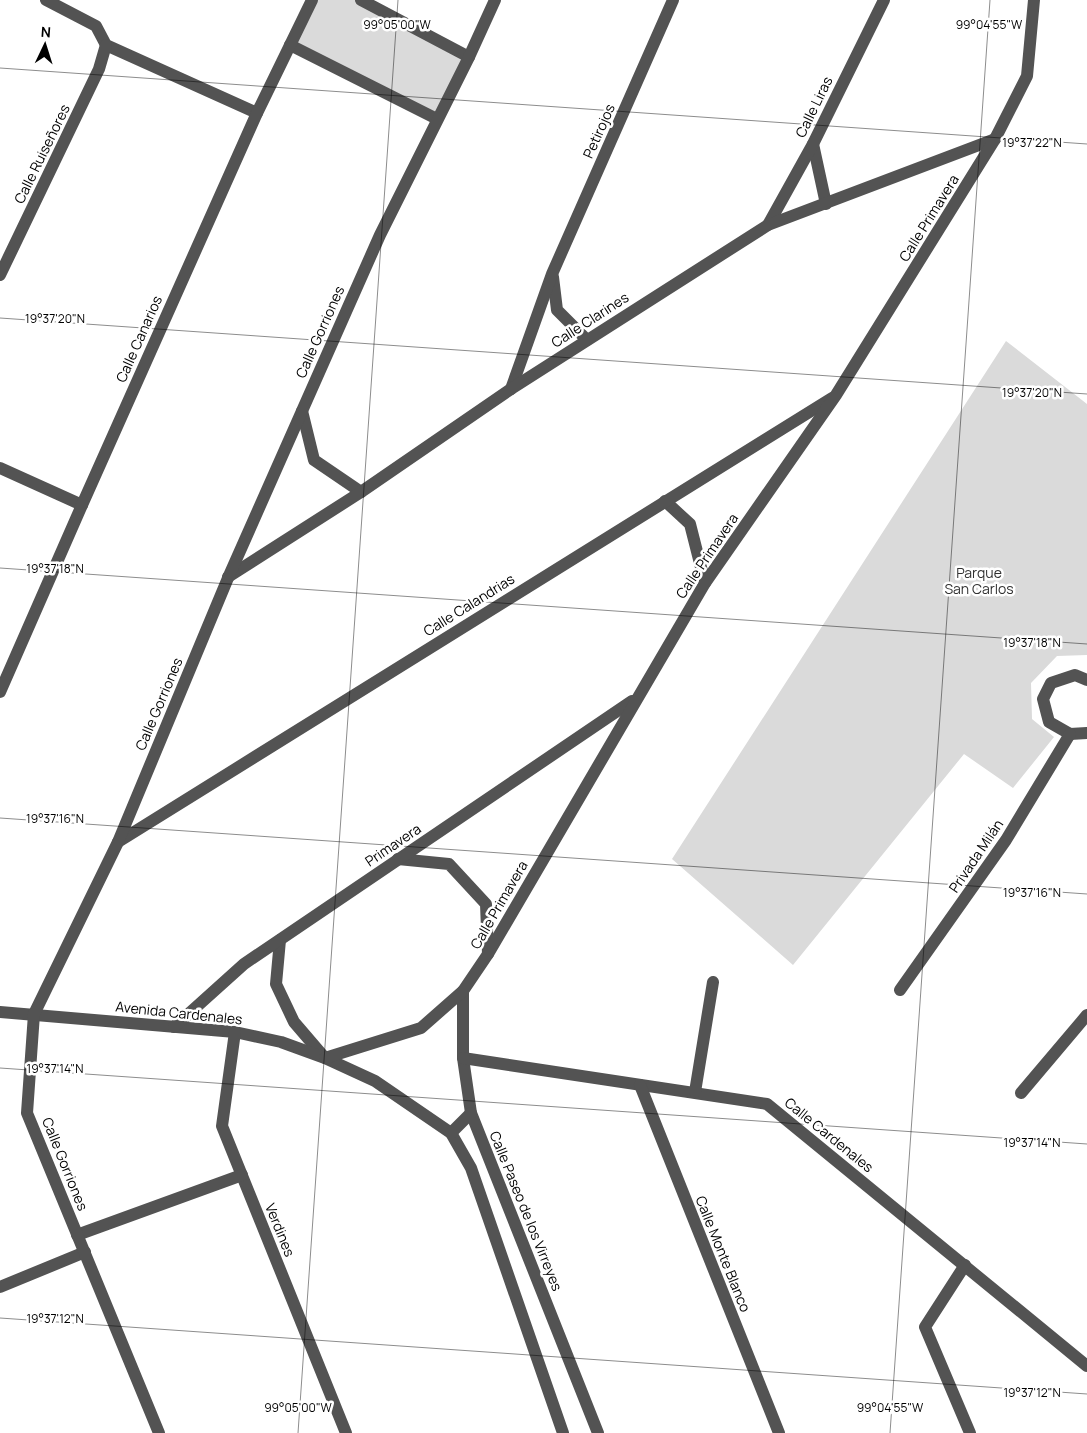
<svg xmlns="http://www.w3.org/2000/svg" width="1087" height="1433" viewBox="0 0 1087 1433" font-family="Manrope,sans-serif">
  <rect width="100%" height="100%" fill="#fff"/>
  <g fill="#dadada">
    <polygon points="312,0 361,0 469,57 437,119 290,45"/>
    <polygon points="1006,341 1087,404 1087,655 1057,656 1031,683 1032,719 1054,737 1013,788 964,754 793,965 672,859"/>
  </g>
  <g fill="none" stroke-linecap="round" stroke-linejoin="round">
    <g stroke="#535353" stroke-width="12">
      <polyline points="46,0 96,26 106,45 257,113"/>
      <polyline points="361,0 469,57"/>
      <polyline points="290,45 437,119"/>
      <polyline points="813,144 826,204"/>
      <polyline points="768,225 813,144 884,0"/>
      <polyline points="0,275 99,69 106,45"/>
      <polyline points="553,277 557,310 587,340"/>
      <polyline points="511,389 552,274 673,0"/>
      <polyline points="302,411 314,460 361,492"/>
      <polyline points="0,468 82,505"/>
      <polyline points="665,501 690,524 705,583"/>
      <polyline points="228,577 361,492 511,389 768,225 995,139"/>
      <polyline points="1087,680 1075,675 1051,683 1043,699 1049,722 1070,734 1087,733"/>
      <polyline points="0,692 82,505 257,113 312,0"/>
      <polyline points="118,842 832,398"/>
      <polyline points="398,859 449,864 486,904 488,954"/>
      <polyline points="280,940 276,984 294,1022 324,1057"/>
      <polyline points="900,990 1006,840 1070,734"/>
      <polyline points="463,991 463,1058 471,1113 598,1433"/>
      <polyline points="0,1012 235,1032 281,1042 325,1058 375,1081 451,1133 471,1168 563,1433"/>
      <polyline points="174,1027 244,964 632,701"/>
      <polyline points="235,1032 222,1126 346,1433"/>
      <polyline points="325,1058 421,1028 463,991 488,954 705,583 836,395 995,139 1027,76 1034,0"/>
      <polyline points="463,1058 767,1104 1087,1366"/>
      <polyline points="640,1085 779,1433"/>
      <polyline points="695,1092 713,982"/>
      <polyline points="1021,1093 1087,1015"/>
      <polyline points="451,1133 471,1113"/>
      <polyline points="77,1235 242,1175"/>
      <polyline points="965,1265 925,1327 970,1433"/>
      <polyline points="0,1287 85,1252"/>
      <polyline points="159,1433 27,1113 34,1014 118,842 228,578 380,235 469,57 495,0"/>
    </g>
  </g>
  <path fill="none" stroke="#000" stroke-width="1" stroke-opacity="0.45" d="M0 68 1087 144M0 318 1087 394M0 568 1087 644M0 818 1087 894M0 1068 1087 1144M0 1318 1087 1394M298 1433 398 0M890 1433 990 0"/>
  <g text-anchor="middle" stroke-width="5" stroke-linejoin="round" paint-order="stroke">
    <g font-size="14" fill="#000" stroke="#fff">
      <text transform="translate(814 107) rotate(-64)" y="5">Calle Liras</text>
      <text transform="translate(599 131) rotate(-66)" y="5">Petirojos</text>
      <text transform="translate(42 154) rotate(-64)" y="5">Calle Ruiseñores</text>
      <text transform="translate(929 218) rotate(-58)" y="5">Calle Primavera</text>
      <text transform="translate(590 320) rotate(-33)" y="5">Calle Clarines</text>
      <text transform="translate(320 332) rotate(-66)" y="5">Calle Gorriones</text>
      <text transform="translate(139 339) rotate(-66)" y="5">Calle Canarios</text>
      <text transform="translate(707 556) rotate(-56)" y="5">Calle Primavera</text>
      <text transform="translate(469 605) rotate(-32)" y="5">Calle Calandrias</text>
      <text transform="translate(159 704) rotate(-67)" y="5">Calle Gorriones</text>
      <text transform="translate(393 845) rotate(-34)" y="5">Primavera</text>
      <text transform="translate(976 856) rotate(-56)" y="5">Privada Milán</text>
      <text transform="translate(499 905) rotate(-60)" y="5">Calle Primavera</text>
      <text transform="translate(179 1013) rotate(6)" y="5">Avenida Cardenales</text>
      <text transform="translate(829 1135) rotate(39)" y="5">Calle Cardenales</text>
      <text transform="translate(65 1164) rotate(68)" y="5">Calle Gorriones</text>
      <text transform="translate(526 1211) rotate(68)" y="5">Calle Paseo de los Virreyes</text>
      <text transform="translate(280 1230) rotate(68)" y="5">Verdines</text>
      <text transform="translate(723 1254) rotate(68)" y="5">Calle Monte Blanco</text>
    </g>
    <g font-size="14" fill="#313131" stroke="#fff">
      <text x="979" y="578">Parque<tspan x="979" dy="16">San Carlos</tspan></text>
    </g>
  </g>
  <g font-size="12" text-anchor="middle" fill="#000" stroke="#fff" stroke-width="5" stroke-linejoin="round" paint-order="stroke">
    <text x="397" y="29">99°05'00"W</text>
    <text x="989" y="29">99°04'55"W</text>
    <text x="1032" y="147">19°37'22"N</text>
    <text x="55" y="323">19°37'20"N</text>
    <text x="1032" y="397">19°37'20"N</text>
    <text x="55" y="573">19°37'18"N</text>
    <text x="1032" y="647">19°37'18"N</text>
    <text x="55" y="823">19°37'16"N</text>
    <text x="1032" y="897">19°37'16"N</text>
    <text x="55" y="1073">19°37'14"N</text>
    <text x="1032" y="1147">19°37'14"N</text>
    <text x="55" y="1323">19°37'12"N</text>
    <text x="1032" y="1397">19°37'12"N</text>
    <text x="298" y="1412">99°05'00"W</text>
    <text x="890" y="1412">99°04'55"W</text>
  </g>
  <g transform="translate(45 45) rotate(4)" stroke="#ffffff" stroke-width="4" paint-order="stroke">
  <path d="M0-4L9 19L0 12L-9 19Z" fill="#000000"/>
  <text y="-8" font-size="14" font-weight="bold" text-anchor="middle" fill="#000000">N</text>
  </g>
</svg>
